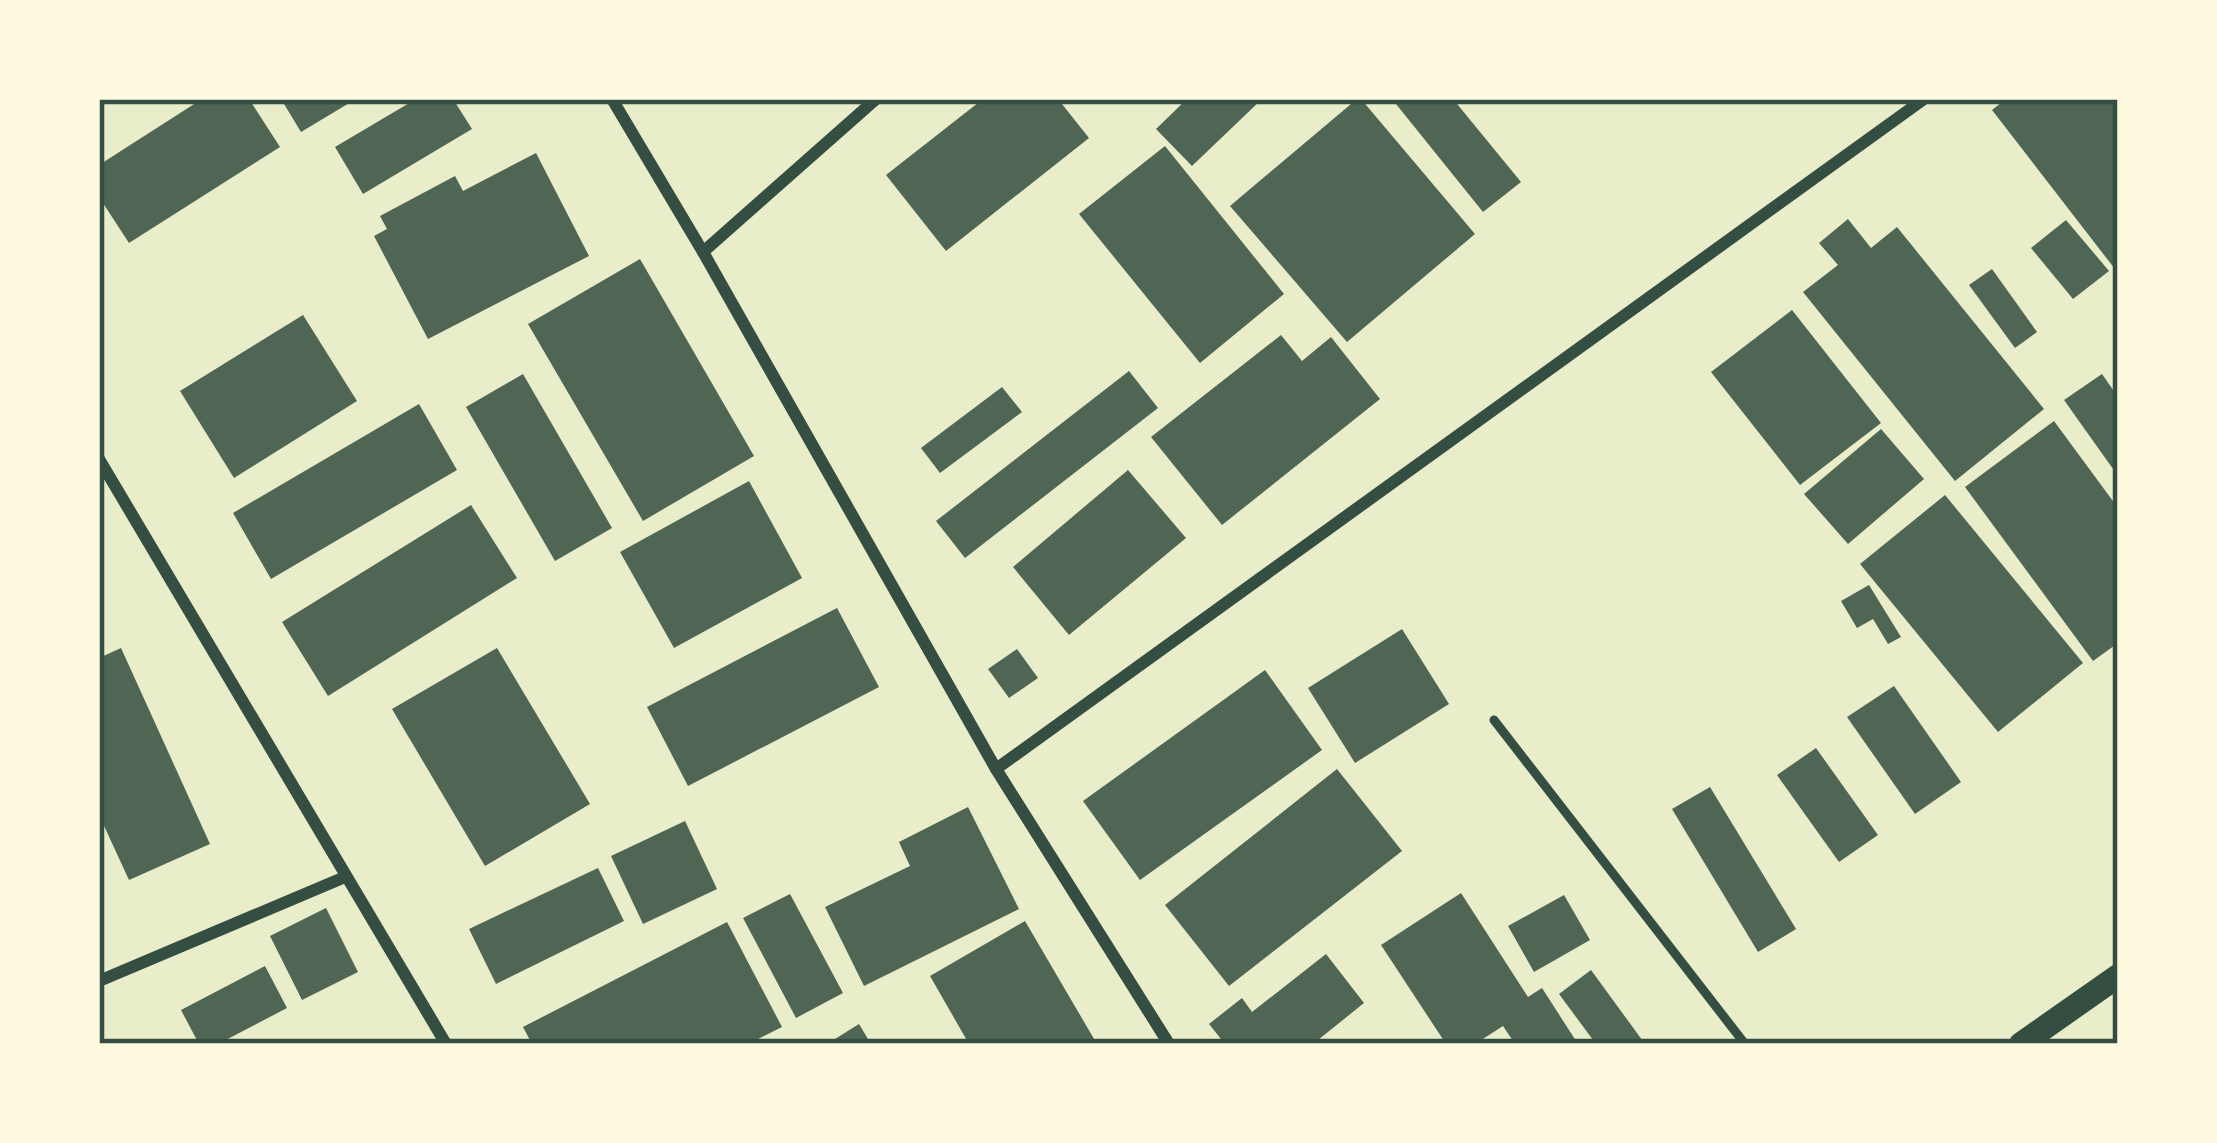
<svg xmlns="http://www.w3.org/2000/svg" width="2217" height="1143" viewBox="0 0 2217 1143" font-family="Spectral,serif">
  <rect width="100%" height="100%" fill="#e9edc9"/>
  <g fill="#4f6655">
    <polygon points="202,99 249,99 280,147 129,243 99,197 99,165"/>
    <polygon points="281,99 356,99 301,132"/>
    <polygon points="416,99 453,99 472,129 363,194 335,147"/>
    <polygon points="983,99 1058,99 1089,138 946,251 886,175"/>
    <polygon points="1187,99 1262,99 1192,166 1156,129"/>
    <polygon points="1357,99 1361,99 1475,234 1347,342 1230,206"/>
    <polygon points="1392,99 1453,99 1521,182 1483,212"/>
    <polygon points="2006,99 2118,99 2118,273 1992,110"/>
    <polygon points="1165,146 1284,294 1200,363 1079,214"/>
    <polygon points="536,153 589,256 428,339 374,236 387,229 380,216 455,176 463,191"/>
    <polygon points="1848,219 1871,248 1897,227 2044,409 1955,481 1803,292 1838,265 1819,243"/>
    <polygon points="2066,220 2109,271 2073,299 2031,248"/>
    <polygon points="640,259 754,456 643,521 528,324"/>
    <polygon points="1992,269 2037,332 2015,348 1969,285"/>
    <polygon points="1792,310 1881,423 1800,485 1711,372"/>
    <polygon points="303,315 357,401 234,478 180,391"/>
    <polygon points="1281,335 1302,361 1331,337 1380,399 1222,525 1151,437"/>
    <polygon points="1129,371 1158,408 965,558 936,521"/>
    <polygon points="523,374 612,528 555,561 466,407"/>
    <polygon points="2102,374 2118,397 2118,476 2064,400"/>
    <polygon points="1002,387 1022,412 940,473 921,448"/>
    <polygon points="419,404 457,470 271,579 233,513"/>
    <polygon points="2054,421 2118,508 2118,643 2093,661 1965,487"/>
    <polygon points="1881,429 1924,479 1848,544 1804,494"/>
    <polygon points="1128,470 1186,538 1069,635 1013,567"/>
    <polygon points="749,481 802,578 674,648 620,552"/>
    <polygon points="1945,495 2083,663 1998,732 1860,564"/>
    <polygon points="471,505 517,578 328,696 282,622"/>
    <polygon points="1869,585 1901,637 1888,644 1873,619 1857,628 1841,601"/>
    <polygon points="837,608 879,687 688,786 647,707"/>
    <polygon points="1402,629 1449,704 1355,763 1308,688"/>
    <polygon points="121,648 210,844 129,880 99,815 99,658"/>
    <polygon points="497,648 590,804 485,866 392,709"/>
    <polygon points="1017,649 1038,678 1009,698 988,669"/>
    <polygon points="1265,670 1322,750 1140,880 1083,801"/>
    <polygon points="1894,686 1961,782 1915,814 1847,717"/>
    <polygon points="1816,748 1878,835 1839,862 1777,775"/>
    <polygon points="1337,769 1402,851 1229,986 1165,905"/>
    <polygon points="1710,787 1796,929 1758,952 1672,809"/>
    <polygon points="968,807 1019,909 864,986 825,907 910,866 899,842"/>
    <polygon points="685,821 717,889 643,924 611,856"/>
    <polygon points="598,868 624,921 496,984 469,929"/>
    <polygon points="1461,893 1528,997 1542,988 1578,1044 1515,1044 1503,1026 1475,1044 1446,1044 1381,945"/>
    <polygon points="790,894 843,993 796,1018 743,918"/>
    <polygon points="1564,895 1590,940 1534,972 1508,926"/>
    <polygon points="326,908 358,972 302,1000 270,936"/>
    <polygon points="1025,921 1097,1044 969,1044 930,976"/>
    <polygon points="727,922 782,1027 748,1044 532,1044 523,1027"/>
    <polygon points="1326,954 1364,1003 1313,1044 1225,1044 1209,1024 1242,998 1252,1012"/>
    <polygon points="265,966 287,1008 218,1044 199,1044 181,1010"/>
    <polygon points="1591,970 1645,1044 1596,1044 1559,994"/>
    <polygon points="859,1024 871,1044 827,1044"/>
  </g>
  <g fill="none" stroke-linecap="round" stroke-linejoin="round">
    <polyline stroke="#344e41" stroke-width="9" points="1494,720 1745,1044"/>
    <g stroke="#344e41" stroke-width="12">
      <polyline points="612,99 703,252 996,769 1169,1044"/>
      <polyline points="703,252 876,99"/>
      <polyline points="99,459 446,1044"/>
      <polyline points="996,769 1924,99"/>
      <polyline points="99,981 345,877"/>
    </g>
    <polyline stroke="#344e41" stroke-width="24" points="2021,1044 2118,976"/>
  </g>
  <rect width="2217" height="1143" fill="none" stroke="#fefae0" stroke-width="204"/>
  <rect x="102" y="102" width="2013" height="939" fill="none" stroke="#344e41" stroke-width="4.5"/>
</svg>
